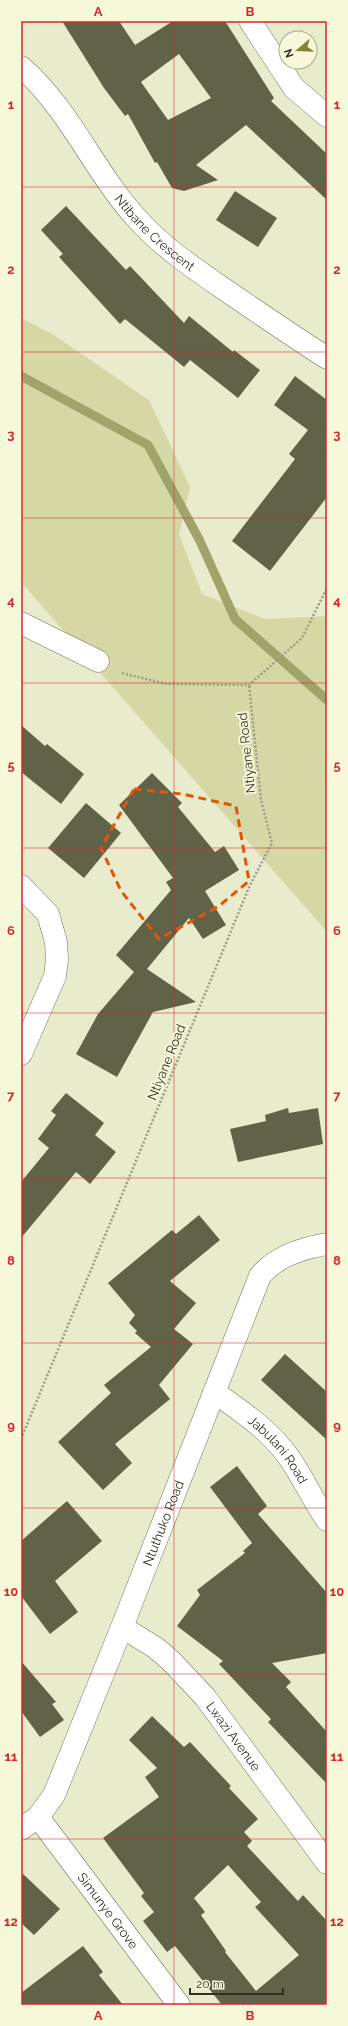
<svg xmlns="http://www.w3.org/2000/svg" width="348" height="2026" viewBox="0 0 348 2026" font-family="Raleway,sans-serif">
  <rect width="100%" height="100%" fill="#e8ebcc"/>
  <polygon fill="#d5d8a4" points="21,318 52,334 149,400 190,487 179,534 202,594 265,619 327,616 327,932 21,582"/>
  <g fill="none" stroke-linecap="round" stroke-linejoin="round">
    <polyline stroke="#a0a36a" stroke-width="9" points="21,376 148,445 200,541 235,619 327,700"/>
  </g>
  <g fill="#616348" fill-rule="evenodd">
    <path d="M62 21H119L135 45 173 21H225L274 98 271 101 327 154V200L246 125 196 165 218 180 184 191 172 188 157 162 155 163 128 114 125 116 104 88ZM179 54 211 98 168 120 141 82Z"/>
    <polygon points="235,191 277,218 258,247 216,220"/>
    <polygon points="66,206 126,270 130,266 184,323 189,316 233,352 234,350 260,370 238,398 190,360 184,367 125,319 120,324 59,257 63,254 41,230"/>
    <polygon points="295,376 327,400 327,497 270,571 232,541 295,459 289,454 308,430 274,405"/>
    <polygon points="21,725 45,746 47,744 84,774 61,804 21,772"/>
    <polygon points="152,773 182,803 178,807 215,852 224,846 239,870 205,891 226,925 203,939 189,918 147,969 196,1002 153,1012 117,1077 76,1054 98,1014 134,972 116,955 171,890 166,882 173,878 119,805"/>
    <polygon points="86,803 121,833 84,878 48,848"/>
    <polygon points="66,1093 104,1123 95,1135 116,1152 90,1184 76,1172 21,1238 21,1182 49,1148 38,1139 56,1115 51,1111"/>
    <polygon points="288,1108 289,1113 318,1108 323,1144 238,1162 230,1129 266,1121 265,1115"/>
    <polygon points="199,1215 220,1240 170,1281 196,1303 174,1329 193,1344 159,1385 170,1399 115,1444 132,1463 103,1490 58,1442 111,1393 104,1385 151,1347 135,1333 137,1331 129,1323 135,1315 108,1283 172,1230 176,1234"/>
    <polygon points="285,1354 327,1392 327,1440 261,1380"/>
    <polygon points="237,1466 267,1506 258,1514 327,1593 327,1653 272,1663 291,1682 286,1687 327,1732 327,1784 268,1722 271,1719 219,1664 223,1661 177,1626 200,1595 197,1590 245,1553 243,1551 252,1543 210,1487"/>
    <polygon points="67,1501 102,1541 55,1581 78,1612 50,1634 21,1596 21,1541"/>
    <polygon points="21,1661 56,1702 52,1704 64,1720 40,1737 21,1711"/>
    <path d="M152 1716 184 1747 190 1742 231 1786 229 1788 258 1819 244 1832 252 1841 247 1846 298 1901 303 1895 327 1921V2005H222L175 1946 167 1952 143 1921 154 1912 141 1896 144 1893 103 1838 159 1797 145 1777 157 1768 129 1740ZM228 1865 261 1902 255 1907 299 1955 256 1991 225 1952 226 1951 201 1915 205 1912 194 1898Z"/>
    <polygon points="21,1872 60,1909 34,1935 21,1923"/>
    <polygon points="83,1946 103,1972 99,1975 123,2005 21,2005 21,1993"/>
  </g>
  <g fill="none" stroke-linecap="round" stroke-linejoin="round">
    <g stroke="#73755a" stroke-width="23">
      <g id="minor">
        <polyline points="250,21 294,88 327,116"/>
        <path id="s1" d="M21 67C70 109 95 174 139 221 163 247 192 267 221 287 256 311 291 335 327 358"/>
        <polyline points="21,623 98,661"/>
        <polyline points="21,886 48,914 56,942 57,959 55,976 21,1054"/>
        <path id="s2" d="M214 1392C241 1411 271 1431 290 1459 304 1479 313 1501 327 1520"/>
        <path id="s3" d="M122 1627 156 1648 171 1661 205 1697 327 1863"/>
        <path id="s4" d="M38 1817 179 2005"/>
        <path id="s5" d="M21 1829 38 1817 54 1795 122 1627 260 1276C276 1256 303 1248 327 1244"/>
      </g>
    </g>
    <g stroke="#9a9c85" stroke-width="2.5" stroke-dasharray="2 2" stroke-linecap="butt">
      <polyline points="122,673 166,684 249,685 302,638 327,588"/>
      <polyline points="21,1439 250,885 272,843 261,800 249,685"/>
    </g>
    <use href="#minor" stroke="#fff" stroke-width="22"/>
  </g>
  <path fill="none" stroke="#df570d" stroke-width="3" stroke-dasharray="8 5" stroke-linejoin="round" d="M134 789 182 794 236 806 249 881 219 906 159 939 121 891 101 848Z"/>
  <path fill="none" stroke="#d62828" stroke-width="1" stroke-opacity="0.55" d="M174 21V2005M21 187H327M21 352H327M21 518H327M21 683H327M21 848H327M21 1013H327M21 1178H327M21 1343H327M21 1508H327M21 1674H327M21 1839H327"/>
  <g text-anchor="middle" stroke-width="4" stroke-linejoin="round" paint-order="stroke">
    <g font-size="13" fill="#2f3024" stroke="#f6f8d9">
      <text dy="5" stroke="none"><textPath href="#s1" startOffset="214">Ntibane Crescent</textPath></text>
      <text transform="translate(246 753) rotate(-96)" y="5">Ntiyane Road</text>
      <text transform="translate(166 1062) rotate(-68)" y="5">Ntiyane Road</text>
      <text dy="5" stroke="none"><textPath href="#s2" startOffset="87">Jabulani Road</textPath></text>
      <text dy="5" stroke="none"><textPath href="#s5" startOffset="341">Ntuthuko Road</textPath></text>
      <text dy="5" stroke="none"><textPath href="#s3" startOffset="158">Lwazi Avenue</textPath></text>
      <text dy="5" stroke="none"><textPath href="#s4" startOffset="117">Simunye Grove</textPath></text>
    </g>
  </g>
  <rect width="348" height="2026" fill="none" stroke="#f6f8d9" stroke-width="44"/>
  <g transform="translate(298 50) rotate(251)"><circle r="19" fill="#f6f8d9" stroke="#a6a891"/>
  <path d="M0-3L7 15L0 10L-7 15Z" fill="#83852f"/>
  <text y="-6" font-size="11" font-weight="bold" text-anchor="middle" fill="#2f3024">N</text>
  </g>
  <path d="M190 1988v6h93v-6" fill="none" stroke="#2f3024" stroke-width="2"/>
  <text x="196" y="1988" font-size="12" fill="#2f3024" stroke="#f6f8d9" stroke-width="3" paint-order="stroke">20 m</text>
  <rect x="22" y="22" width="304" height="1982" fill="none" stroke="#d62828" stroke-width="1.5"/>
  <g font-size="13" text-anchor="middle" font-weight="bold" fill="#d62828">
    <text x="98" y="16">A</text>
    <text x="250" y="16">B</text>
    <text x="11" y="109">1</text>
    <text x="337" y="109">1</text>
    <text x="11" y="274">2</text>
    <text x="337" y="274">2</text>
    <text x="11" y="439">3</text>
    <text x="337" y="439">3</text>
    <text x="11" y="605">4</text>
    <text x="337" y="605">4</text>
    <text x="11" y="770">5</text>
    <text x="337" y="770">5</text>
    <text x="11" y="935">6</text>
    <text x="337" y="935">6</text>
    <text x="11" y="1100">7</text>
    <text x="337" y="1100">7</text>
    <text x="11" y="1265">8</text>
    <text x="337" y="1265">8</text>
    <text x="11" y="1430">9</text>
    <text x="337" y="1430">9</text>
    <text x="11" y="1596">10</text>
    <text x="337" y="1596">10</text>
    <text x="11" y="1761">11</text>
    <text x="337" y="1761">11</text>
    <text x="11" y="1926">12</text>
    <text x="337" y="1926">12</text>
    <text x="98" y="2020">A</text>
    <text x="250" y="2020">B</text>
  </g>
</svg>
